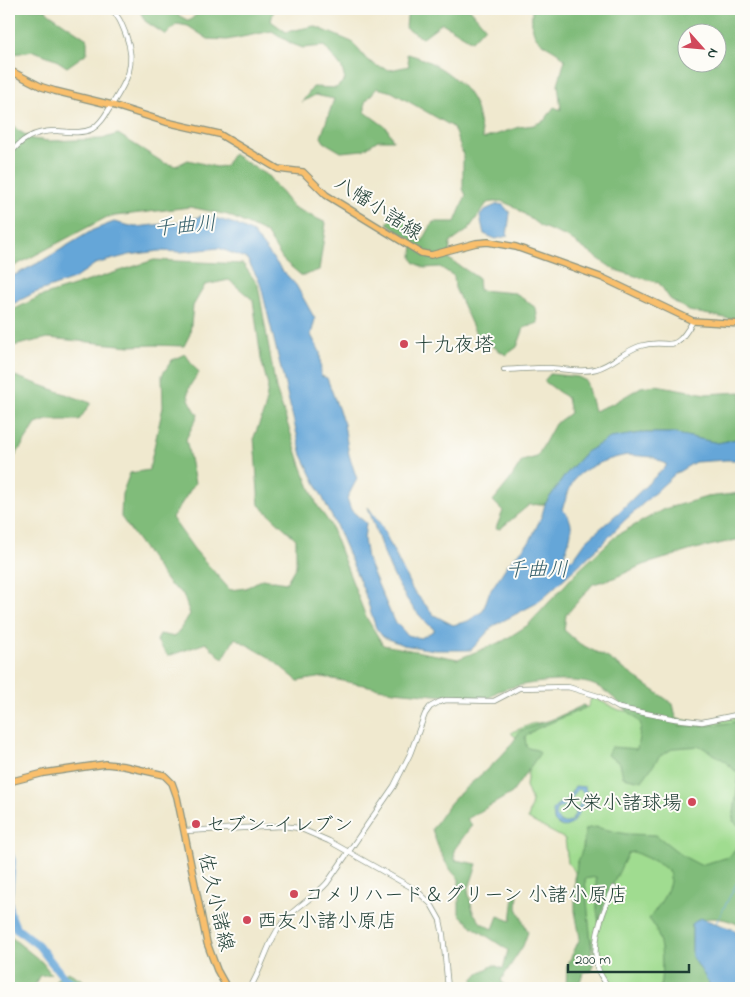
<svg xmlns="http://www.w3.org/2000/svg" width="750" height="997" viewBox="0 0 750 997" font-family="'Indie Flower','Klee One',sans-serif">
  <rect width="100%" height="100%" fill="#fdfcf7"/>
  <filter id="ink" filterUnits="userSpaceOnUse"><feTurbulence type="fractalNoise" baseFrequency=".02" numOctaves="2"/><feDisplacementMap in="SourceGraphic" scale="10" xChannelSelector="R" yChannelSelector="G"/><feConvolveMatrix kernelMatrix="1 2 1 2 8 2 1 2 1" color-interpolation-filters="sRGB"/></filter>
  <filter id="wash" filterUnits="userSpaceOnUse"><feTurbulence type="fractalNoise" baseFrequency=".0096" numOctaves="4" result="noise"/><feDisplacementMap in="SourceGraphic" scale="20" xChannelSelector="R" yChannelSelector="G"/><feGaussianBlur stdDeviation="1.12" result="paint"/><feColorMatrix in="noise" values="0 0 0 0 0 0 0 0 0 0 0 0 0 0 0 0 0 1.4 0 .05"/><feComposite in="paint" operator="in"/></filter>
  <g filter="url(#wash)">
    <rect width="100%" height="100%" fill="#f0e9cf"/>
    <polygon fill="#a0dc90" stroke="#608c62" points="592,697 619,710 704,723 741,717 741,869 694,872 689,933 696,988 613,988 596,960 588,927 575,885 575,872 568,863 565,839 528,819 532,802 526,786 530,758 519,740 512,734 512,732 532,724 549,721 584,705 587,708"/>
    <g fill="#80bc7a" stroke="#507c57" fill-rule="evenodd">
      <polygon points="9,9 45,9 50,14 87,39 87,53 67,67 53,58 34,51 13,54 9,52"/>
      <path d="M139 9H175L178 15 189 21 197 14V9H274L271 21 286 32 314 26 352 42 367 60 377 66 390 70 409 66 407 54C431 59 462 79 473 101 479 112 479 127 483 139L519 127 534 125 545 120 554 107 561 110 558 84 565 60C557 47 536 46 533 30 531 23 532 15 532 9H741V321L689 311 670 299 659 283 615 270 567 237 540 226 515 207 501 201 487 203 468 230 450 243 449 259 478 278 479 290 515 293 536 308 538 323 524 328 517 347 506 355 477 336 455 288 454 276 440 267 424 268 414 262 412 257 413 241 387 223 397 213 406 219 422 242 433 222H455L466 195 463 189V154L453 127 392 92 377 88 365 102V112L387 128 393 140H378L363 150 341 152 324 142 321 137 334 99 315 95 302 102 313 87 336 88 345 80 342 68 324 46 303 48 292 44 272 31 227 40 208 39 188 26 177 24 166 35 145 21ZM688 32H718V62H688Z"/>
      <polygon points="411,9 470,9 485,27 472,41 442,23 422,38 406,28 407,17"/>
      <polygon points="9,119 16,129 32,139 49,141 102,139 118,134 164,163 176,166 188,160 216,167 225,166 233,154 268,176 293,207 326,223 319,270 302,276 283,260 266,233 228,215 190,207 107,217 9,269"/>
      <path d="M154 260 243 264 258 285 276 389 302 468 317 505 330 524 366 617 383 645 458 659 503 641 528 625 578 571 617 535 664 509 707 497 741 493V539L695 549 640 566 614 578 593 584 566 615 564 630 580 644 608 658 673 704 678 726 714 725 741 721V827L733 821 739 774 722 759 700 746 674 748 660 756 642 781 623 777 620 763 607 755 611 747 637 749 641 724C630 713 608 690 594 685 573 676 521 683 499 691 495 692 491 697 487 700L394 691 323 677 298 681 269 657 235 638 223 659 206 643 168 656 157 641 160 634 175 637 190 614 183 594 169 584 121 517 122 494 130 473 149 470 163 407 162 375 172 360 185 354 199 373C184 392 185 394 198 415L186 439 195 483 172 518 194 549 230 590 246 588 262 579 286 583 296 566V539L259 505 254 437 265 409 268 386 261 359 253 300 229 280 205 285 193 306 190 334 184 346 153 345 130 346 48 338 9 347V312L39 297Z"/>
      <polygon points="9,374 91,403 79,420 47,420 36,424 14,458 9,454"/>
      <polygon points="550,374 578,377 586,381 594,411 614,403 641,387 656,385 706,394 741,392 741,438 718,443 672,433 641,433 586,452 566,474 545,504 529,505 500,529 496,528 503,511 493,501 510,480 522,461 537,457 555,424 570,413 567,398 544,381"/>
      <path d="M584 705 585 708 536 729 525 737 526 745 528 748 537 750 540 753 512 793 467 819 472 825 454 850 455 860 477 864 468 891 473 912 481 923 493 929 498 916 511 921 514 897 518 892 517 908 528 932 523 946 501 980 506 988H480L473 980 479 973 494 965 503 969 508 950 473 927 459 914V879C444 865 438 848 432 829 440 818 448 804 458 795 480 774 505 758 520 731L556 718Z"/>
      <path d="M595 827 626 834 656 835 683 856 700 865 729 857 741 841V926C727 918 706 914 692 924V956L710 983 708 988H660C663 967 664 935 649 919 656 909 677 883 668 871 663 864 642 856 634 852L628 853 603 905 599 924 597 910 596 877 585 879 593 965 592 971 584 972 577 988H566L567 966 580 938 575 911V885L577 864 583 848 585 829Z"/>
      <polygon points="9,933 11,937 42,962 51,974 39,976 34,988 9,988"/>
      <polygon points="68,972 83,980 90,988 64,988 55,980"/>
    </g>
    <g fill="#65a6d8" stroke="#427286" fill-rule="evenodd">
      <polygon points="498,204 503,205 510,213 507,236 496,239 484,234 480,216 485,210"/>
      <path d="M204 215 235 224 253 233 282 270 296 285 315 319 311 335 320 352 321 376 327 378 344 424 349 455 357 479 347 498 351 510 366 523 364 539 367 559 393 619 407 635 421 638 435 630C397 600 383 552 368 507L381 525 412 589 434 615 453 625 468 621 483 611 489 593 508 564 530 541 542 515 545 504 566 474 586 452 610 438 641 433H672L718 443 741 438V460H726L695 462 675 474 624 521 600 546 537 603 493 626 471 650H434L403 645 383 637 376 628 364 591 336 525 302 455 260 282 247 259 219 248 181 252 159 251 129 255 95 264 74 279 34 293 9 306V278L40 262 93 230 114 222 135 227 183 222ZM628 455 653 457 667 465 618 513 586 541 574 558 563 561C567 541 580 526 562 509 566 500 569 488 574 480 583 467 613 457 628 455Z"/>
      <path d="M575 786 585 787 587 795C581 807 571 840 554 821L553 811 558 804 567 800ZM580 789 585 794 572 820 568 823H561L555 816 557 809 568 804 577 790Z"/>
      <polygon points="700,918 735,930 741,946 741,988 708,988 709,983 692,956 692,924"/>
    </g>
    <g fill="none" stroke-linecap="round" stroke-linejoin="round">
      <polyline stroke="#65a6d8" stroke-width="1" points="716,923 741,875"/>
      <g stroke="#65a6d8" stroke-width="8">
        <polyline points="9,852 12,861 9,895"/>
        <polyline points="9,900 9,910 16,928 38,945 64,978 83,988"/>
      </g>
    </g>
  </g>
  <g filter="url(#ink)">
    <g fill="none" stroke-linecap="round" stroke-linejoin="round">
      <g stroke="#889382" stroke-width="6">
        <g id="minor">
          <path d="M9 156C20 139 37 130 58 131 69 132 81 134 92 129 101 124 106 114 111 106 127 81 137 65 126 35 122 25 119 16 111 9"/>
          <path d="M504 370C520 369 535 368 550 368 565 369 582 373 596 369 612 365 624 351 640 346 671 337 672 358 693 321"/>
          <polyline points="185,831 282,826 299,828 329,841 416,890 431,904 440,920 443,935 448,988"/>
          <path d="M250 988C263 967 267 942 283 922 296 906 314 898 327 883L394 786 410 754 425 714 430 707 439 702 446 700 494 701 519 688 568 687 598 696 619 708 675 719 702 722 741 714"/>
          <path d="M609 988C603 979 597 971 596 960 593 938 604 907 614 888"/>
        </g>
      </g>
      <g stroke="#889382" stroke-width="8">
        <g id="major">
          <polyline points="9,70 42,87 55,91 112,105 166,122 219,134 278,169 303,172 326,195 421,253 431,255 476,243 488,242 516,247 603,278 693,321 741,324"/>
          <polyline points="9,782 44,773 91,766 106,764 124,766 164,775 172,783 177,797 207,943 217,970 227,988"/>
        </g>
      </g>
      <use href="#minor" stroke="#fff" stroke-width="4.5"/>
      <use href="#major" stroke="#f9bf6c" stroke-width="5.5"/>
    </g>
  </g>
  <g fill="#d1495b" stroke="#fdfcf7" stroke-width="2">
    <circle cx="404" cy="344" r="5"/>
    <circle cx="692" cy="802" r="5"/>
    <circle cx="196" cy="824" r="5"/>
    <circle cx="294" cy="894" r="5"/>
    <circle cx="247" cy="920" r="5"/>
  </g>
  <g text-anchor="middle" stroke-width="4" stroke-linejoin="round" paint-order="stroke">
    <g font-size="20" fill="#1f3d34" stroke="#fdfcf7">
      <text transform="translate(379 207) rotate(33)" y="7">八幡小諸線</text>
      <text transform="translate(217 902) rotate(77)" y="7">佐久小諸線</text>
    </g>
    <g font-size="20" fill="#1f3d34" stroke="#fdfcf7" text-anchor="start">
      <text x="414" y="351">十九夜塔</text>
      <text x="682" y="809" text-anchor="end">大栄小諸球場</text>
      <text x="206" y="831">セブン-イレブン</text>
      <text x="304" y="901">コメリハード＆グリーン 小諸小原店</text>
      <text x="257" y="927">西友小諸小原店</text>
    </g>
    <g font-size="21" font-style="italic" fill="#38626d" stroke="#fdfcf7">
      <text transform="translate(185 225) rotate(-5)" y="7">千曲川</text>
      <text x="537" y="576">千曲川</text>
    </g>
  </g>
  <rect width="750" height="997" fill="none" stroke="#fdfcf7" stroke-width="30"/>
  <g transform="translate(702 48) rotate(117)"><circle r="24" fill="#fdfcf7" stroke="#a4b0a9"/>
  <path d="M0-4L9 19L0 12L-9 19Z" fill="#d1495b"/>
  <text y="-8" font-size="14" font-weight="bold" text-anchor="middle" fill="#1f3d34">N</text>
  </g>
  <path d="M568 964v8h121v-8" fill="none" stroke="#1f3d34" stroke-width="2.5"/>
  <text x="575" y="964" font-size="15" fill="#1f3d34" stroke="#fdfcf7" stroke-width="4" paint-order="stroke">200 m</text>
</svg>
